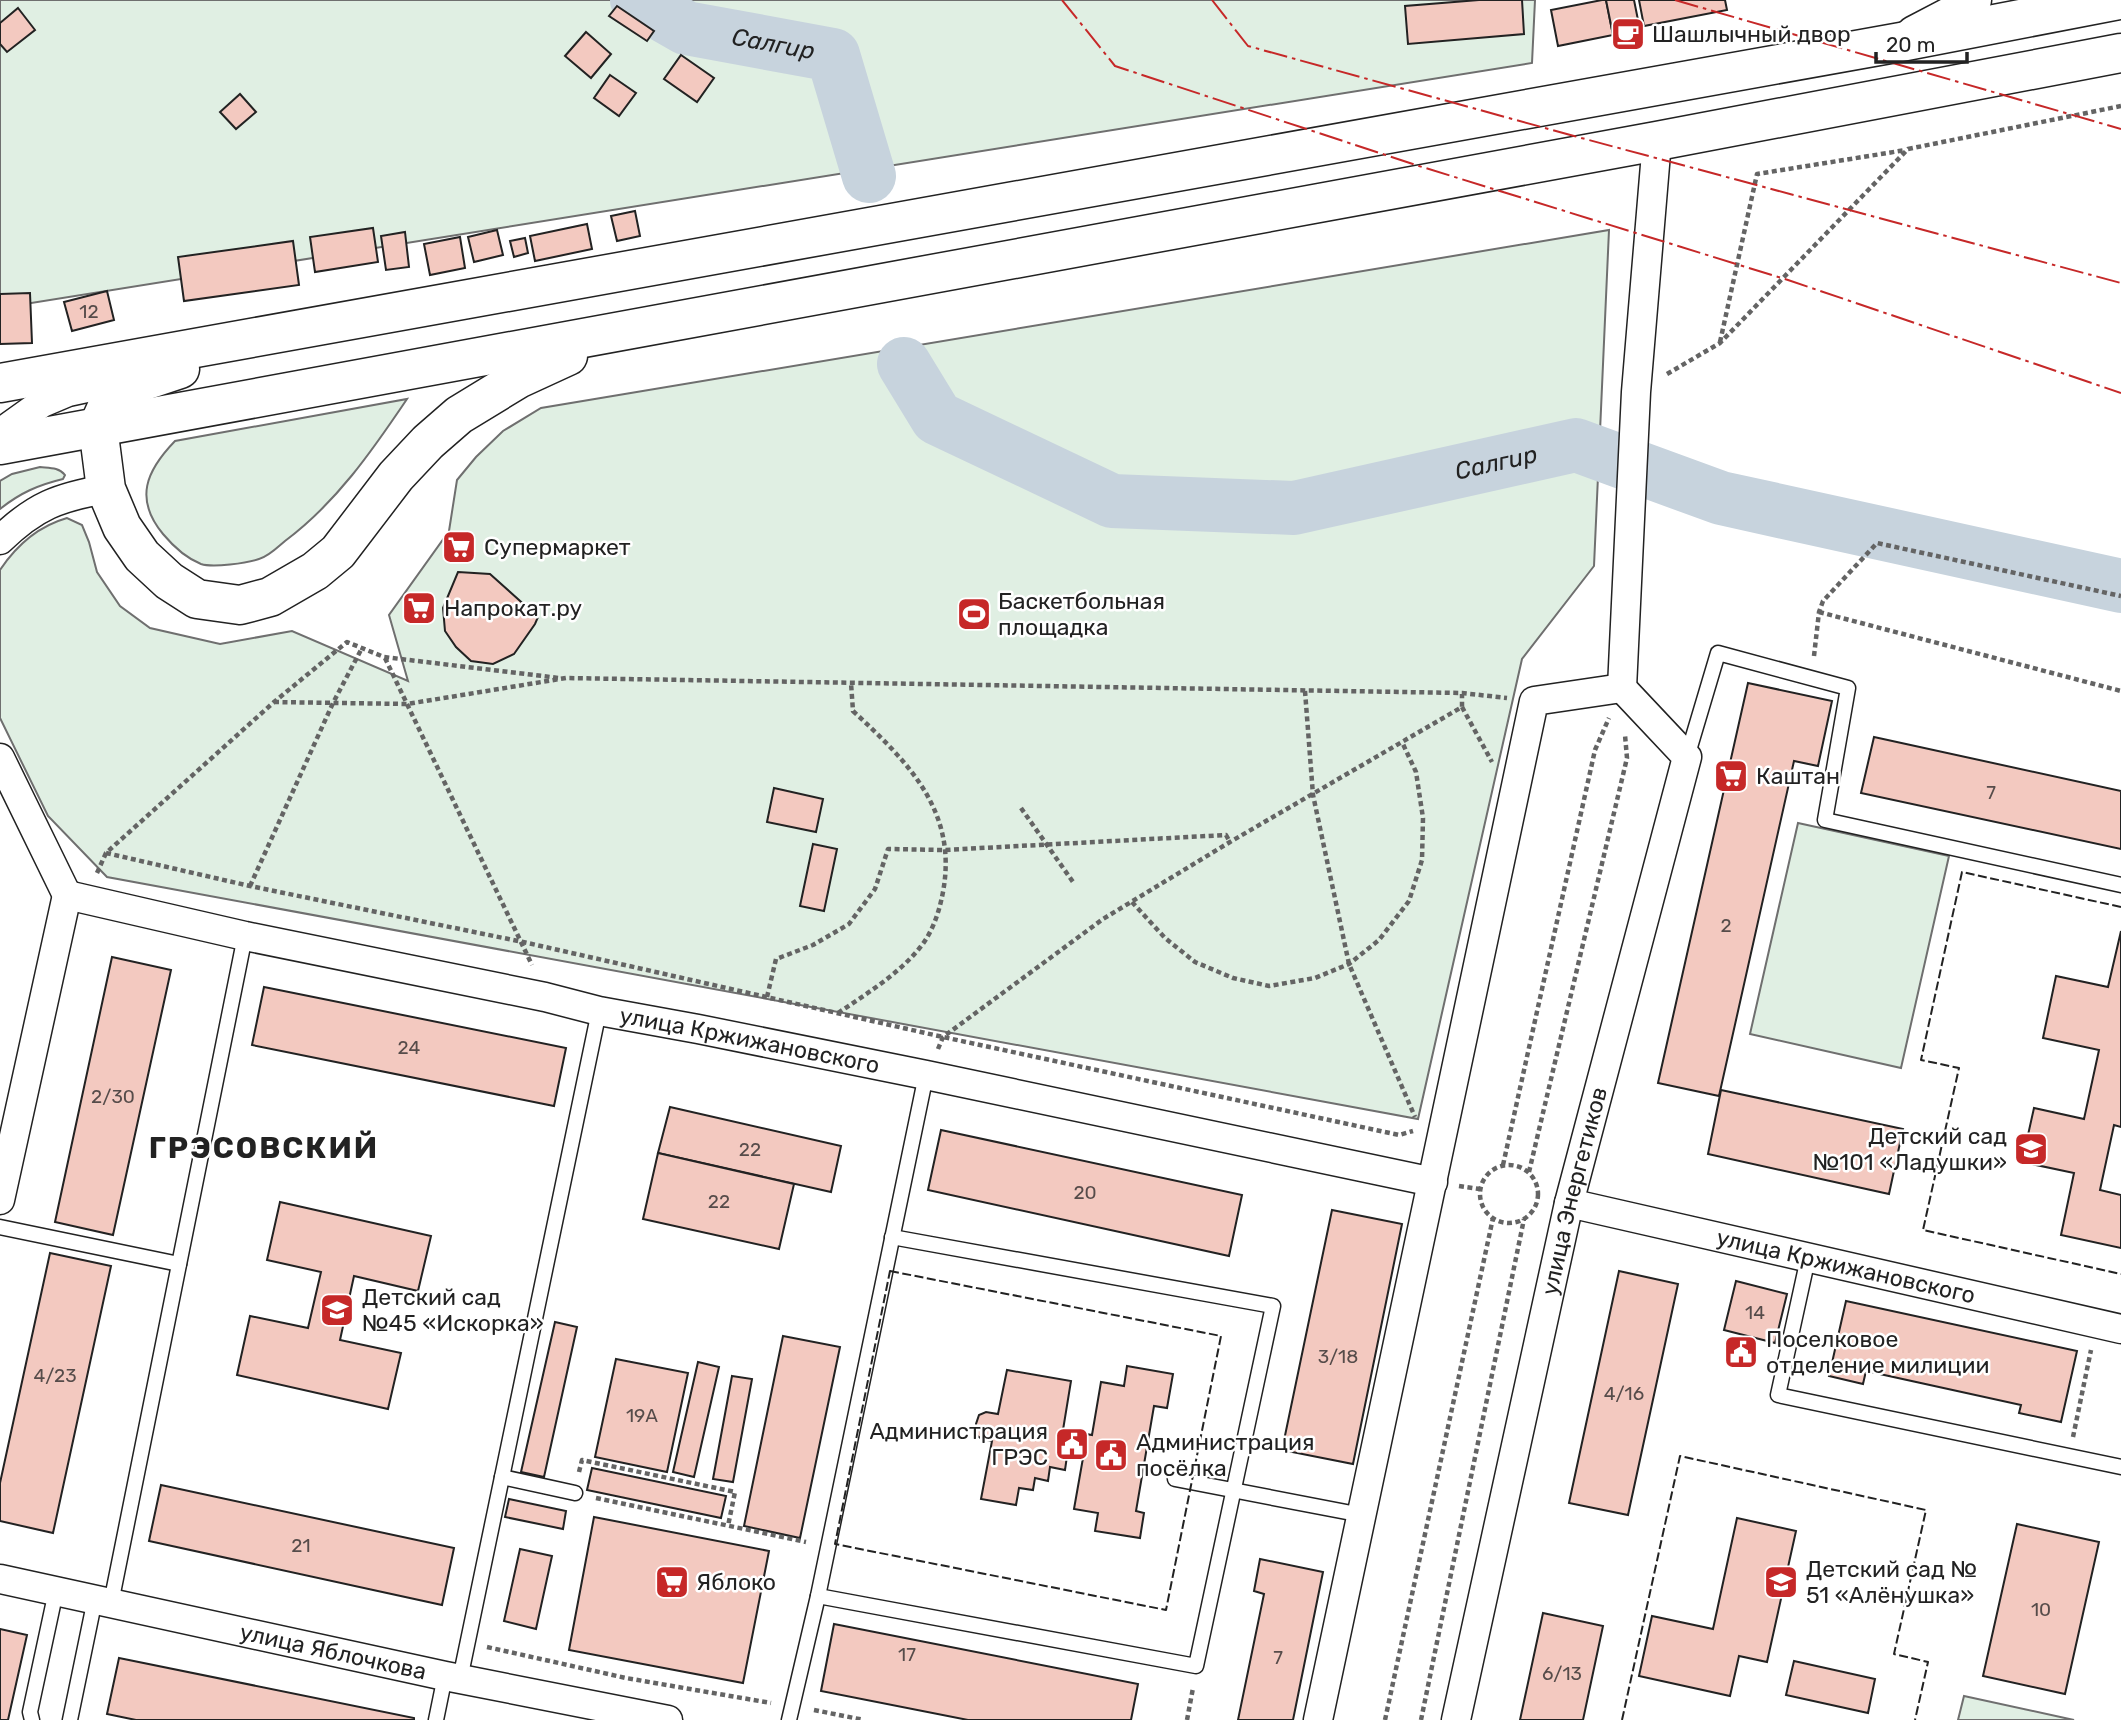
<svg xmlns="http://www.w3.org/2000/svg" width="2121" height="1720" viewBox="0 0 2121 1720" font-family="Rubik,sans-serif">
  <rect width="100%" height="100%" fill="#fff"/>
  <g fill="#e0efe3" stroke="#6f6f6f" stroke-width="2">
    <polygon points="0,0 1535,0 1532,63 0,308"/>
    <path d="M1609 230 1594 566 1522 659 1418 1119 107 877 48 816 0 718V570C16 546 39 526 67 518L82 525 89 542 97 572 120 606 150 628 220 644 292 631 408 681 389 615 449 531 457 480 476 457 503 431 541 408Z"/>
    <path d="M407 399C372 451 336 503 285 541 278 547 268 557 259 559 247 563 213 568 201 564 186 558 173 546 163 534 134 499 146 471 175 441Z"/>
    <path d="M40 467C49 468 59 467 65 475L63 479C38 485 20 493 0 509V481L12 474Z"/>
    <polygon points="1798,823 1949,856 1901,1068 1750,1034"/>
    <polygon points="1964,1696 2074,1720 1958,1720"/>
  </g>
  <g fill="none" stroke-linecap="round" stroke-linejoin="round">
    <g stroke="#c7d3dd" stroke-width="54">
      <path id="s1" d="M637 0 686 28 833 55 869 176"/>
      <path id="s2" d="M904 364 937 418 1112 501 1294 508 1576 445 1721 498 2121 586"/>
    </g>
  </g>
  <g fill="#f3c9c0" stroke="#222" stroke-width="2">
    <polygon points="1479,0 1522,0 1524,34 1408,44 1405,6"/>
    <polygon points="1602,0 1606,0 1613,35 1558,46 1551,10"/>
    <polygon points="1606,0 1634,0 1640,30 1613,35"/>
    <polygon points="1639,0 1725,0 1727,10 1644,26"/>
    <polygon points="617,6 654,31 647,41 609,16"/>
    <polygon points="18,8 35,30 7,52 0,44 0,23"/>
    <polygon points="586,32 611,54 591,78 565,56"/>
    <polygon points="681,55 714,78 697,102 664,79"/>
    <polygon points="610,75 636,93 619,116 594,98"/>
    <polygon points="240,94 256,112 236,129 220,112"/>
    <polygon points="635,211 640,236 617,241 611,216"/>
    <polygon points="587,224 592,249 535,261 530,236"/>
    <polygon points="373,228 378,262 315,272 310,237"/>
    <polygon points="497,230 503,255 474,262 468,237"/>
    <polygon points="405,232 409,267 386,270 381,236"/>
    <polygon points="460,237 465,268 430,275 424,244"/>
    <polygon points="525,238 528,253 514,257 510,241"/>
    <polygon points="293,241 299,285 184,301 178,257"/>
    <polygon points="107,291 114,320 72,331 64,302"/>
    <polygon points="30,293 32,343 0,344 0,294"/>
    <polygon points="458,572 490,574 538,617 535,624 514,654 493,664 471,661 456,647 445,631 443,608"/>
    <polygon points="1748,683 1832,701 1818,766 1794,761 1719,1096 1658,1083"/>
    <polygon points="1874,737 2121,791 2121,849 1861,793"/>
    <polygon points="774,788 823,799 816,832 767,822"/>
    <polygon points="813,844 837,849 824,911 800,906"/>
    <polygon points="2121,931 2121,1127 2114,1125 2100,1190 2121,1195 2121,1248 2061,1235 2074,1173 2022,1162 2034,1108 2084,1119 2099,1050 2043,1038 2056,976 2108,987"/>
    <polygon points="112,957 171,970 113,1235 55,1222"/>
    <polygon points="264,987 566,1048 554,1106 252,1045"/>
    <polygon points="1721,1090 1903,1129 1889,1194 1708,1154"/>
    <polygon points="670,1107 841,1146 831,1192 658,1153"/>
    <polygon points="941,1130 1242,1195 1229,1256 928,1190"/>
    <polygon points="658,1153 794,1184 779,1249 643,1219"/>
    <polygon points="280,1202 431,1236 418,1291 354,1276 340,1340 401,1353 388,1409 237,1375 250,1316 308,1328 321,1272 267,1260"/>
    <polygon points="1332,1210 1402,1224 1353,1464 1282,1450"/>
    <polygon points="50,1253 111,1266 53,1533 0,1521 0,1483"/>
    <polygon points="1619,1271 1678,1284 1628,1515 1569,1503"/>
    <polygon points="1736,1281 1787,1294 1775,1343 1724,1330"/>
    <polygon points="1846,1301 2077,1351 2061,1422 2019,1413 2021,1405 1866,1371 1863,1384 1829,1376"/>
    <polygon points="555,1322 577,1327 544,1477 521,1472"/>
    <polygon points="783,1336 840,1347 800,1538 744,1526"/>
    <polygon points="616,1359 688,1373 667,1472 595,1457"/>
    <polygon points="698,1362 719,1367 694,1477 673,1472"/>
    <polygon points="1127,1366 1173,1374 1167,1408 1154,1406 1136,1511 1144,1513 1140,1538 1095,1531 1098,1513 1074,1509 1083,1458 1067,1456 1065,1470 1050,1467 1048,1481 1035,1478 1033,1490 1019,1488 1016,1505 981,1499 992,1441 982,1439 976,1435 976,1424 979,1415 986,1412 998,1414 1007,1370 1071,1381 1063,1430 1092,1435 1101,1382 1124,1386"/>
    <polygon points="732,1376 752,1379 733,1482 713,1479"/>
    <polygon points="592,1468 726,1496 721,1518 587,1490"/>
    <polygon points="161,1485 454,1548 442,1605 149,1541"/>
    <polygon points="509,1499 566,1511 563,1529 505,1517"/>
    <polygon points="594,1517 769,1551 743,1683 569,1650"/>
    <polygon points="1737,1518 1796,1531 1767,1662 1739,1656 1730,1696 1639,1676 1652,1616 1713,1629"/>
    <polygon points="2017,1524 2099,1542 2065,1694 1983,1676"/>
    <polygon points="520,1549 552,1556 536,1629 504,1621"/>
    <polygon points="1260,1559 1323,1572 1293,1720 1238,1720 1264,1594 1254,1591"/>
    <polygon points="1543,1613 1603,1626 1583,1720 1520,1720"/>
    <polygon points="834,1624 1138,1684 1131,1720 968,1720 821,1691"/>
    <polygon points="0,1629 27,1635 8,1720 0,1720"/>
    <polygon points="119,1658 414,1718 414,1720 136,1720 107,1714"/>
    <polygon points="1794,1661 1875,1679 1868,1713 1786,1695"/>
  </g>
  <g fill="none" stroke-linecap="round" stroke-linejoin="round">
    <g stroke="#222" stroke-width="17">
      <g id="lane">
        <polyline points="1687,757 1718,653 1848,688 1825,820 2121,885"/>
        <polyline points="0,1227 179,1264"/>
        <polyline points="1808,1258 1778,1395 2121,1467"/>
        <polyline points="502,1477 575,1493"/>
        <polyline points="1175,1479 1362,1515"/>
        <polyline points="818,1596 926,1075"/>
        <polyline points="111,1603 245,936"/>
        <polyline points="460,1679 599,1011"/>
        <polyline points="32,1720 30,1712 56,1591"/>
        <polyline points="70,1720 95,1599"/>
        <polyline points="436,1720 445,1676"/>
        <polyline points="789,1720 818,1596 1196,1666 1273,1306 892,1237"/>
      </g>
    </g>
    <g stroke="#222" stroke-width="31">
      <g id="street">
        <polyline points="0,433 42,403 68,392 128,379"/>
        <path d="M0 540C35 506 59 497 106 489"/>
        <polyline points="1622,688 1636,392 1657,141"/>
        <polyline points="0,758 67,895"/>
        <path id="s3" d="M67 895 245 936 545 997 599 1011 698 1029 926 1075 1433 1182"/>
        <polyline points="0,1200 67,895"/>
        <path id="s4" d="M1569 1203 2121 1329"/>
        <path id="s5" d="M0 1579 445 1676 668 1720"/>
        <polyline points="1318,1720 1534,701 1622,688"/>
        <path id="s6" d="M1456 1720 1569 1203 1687 757 1622 688"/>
      </g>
    </g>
    <g stroke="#222" stroke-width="41">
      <polyline id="secondary" points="1915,35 1959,12 1972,0"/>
    </g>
    <g stroke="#222" stroke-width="41">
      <g id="primary">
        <polyline points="180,369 135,384 117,396 106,409 98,427 106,489 122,527 142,556 169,581 197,599 240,605 270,597 315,571 338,552 396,476 428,442 459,415 518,379 568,356"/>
        <polyline points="0,383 1901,42 2119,0"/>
        <polyline points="0,445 1657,141 2121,53"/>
      </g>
    </g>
    <g stroke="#646464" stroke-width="4.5" stroke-dasharray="5 3.5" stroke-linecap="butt">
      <polyline points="1720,342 1757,174 1906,150"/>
      <polyline points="1667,374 1720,343 1908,149 2121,106"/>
      <polyline points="1819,612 2121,691"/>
      <polyline points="1814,656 1819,612 1823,601 1877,543 2121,596"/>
      <polyline points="385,658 532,965"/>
      <polyline points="1305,691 1313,795 1349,964 1415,1117"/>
      <polyline points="274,702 407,704 566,678 1462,693 1507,698"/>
      <polyline points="1462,707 1492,762"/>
      <polyline points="1021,808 1073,882"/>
      <polyline points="106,853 250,886 523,942 943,1037 1399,1135 1413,1131"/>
      <polyline points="97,873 106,853 274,702 347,642 384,657 559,678"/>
      <polyline points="250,886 333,703 362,648"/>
      <polyline points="1132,902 1165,938 1195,962 1233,978 1269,986 1315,978 1349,964 1379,940 1409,901 1422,860 1423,818 1416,772 1402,742"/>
      <polyline points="767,997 776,959 813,945 849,924 875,889 888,849 944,850 1226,835 1230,842"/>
      <path d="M838 1013C866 994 896 976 918 950 932 934 939 913 943 892 958 811 908 762 853 711L851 683"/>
      <polyline points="938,1049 943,1037 1103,919 1230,842 1462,707 1462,694"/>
      <circle cx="1509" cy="1194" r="29"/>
      <polyline points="1503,1165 1595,750 1609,718"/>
      <polyline points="1529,1172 1627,758 1625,735"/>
      <polyline points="1459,1186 1480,1189"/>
      <polyline points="2073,1437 2091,1350"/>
      <polyline points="579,1472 582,1460 735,1492 728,1526"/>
      <polyline points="596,1498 806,1542"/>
      <polyline points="487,1647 626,1678 771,1703"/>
      <polyline points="814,1710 864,1720"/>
      <polyline points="1187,1720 1193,1688"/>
      <polyline points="1385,1720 1493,1218"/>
      <polyline points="1421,1720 1524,1219"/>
    </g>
    <use href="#lane" stroke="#fff" stroke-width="14"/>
    <use href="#street" stroke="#fff" stroke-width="28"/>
    <use href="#secondary" stroke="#fff" stroke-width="38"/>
    <use href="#primary" stroke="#fff" stroke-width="38"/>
    <g stroke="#222" stroke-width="2" stroke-dasharray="9 3.5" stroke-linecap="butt">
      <polyline points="2121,907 1962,872 1921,1060 1959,1068 1923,1230 2121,1274"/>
      <polygon points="890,1271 1221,1336 1166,1610 835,1544"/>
      <polyline points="1622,1720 1680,1456 1926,1510 1894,1654 1928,1662 1915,1720"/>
    </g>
    <g stroke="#c62828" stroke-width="2" stroke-dasharray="24 5 3.5 5" stroke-linecap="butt">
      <polyline points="1062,0 1115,66 1419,166 1788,280 2121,393"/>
      <polyline points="1212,0 1248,46 1574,136 2121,283"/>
      <polyline points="1675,0 2121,129"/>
    </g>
  </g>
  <defs>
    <g id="cafe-square" transform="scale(1.75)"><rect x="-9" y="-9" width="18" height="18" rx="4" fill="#c62828" stroke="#fff"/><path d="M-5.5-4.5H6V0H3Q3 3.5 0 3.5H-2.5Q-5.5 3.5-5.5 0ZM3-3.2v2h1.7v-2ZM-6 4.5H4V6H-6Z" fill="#fff"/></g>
    <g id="supermarket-square" transform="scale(1.75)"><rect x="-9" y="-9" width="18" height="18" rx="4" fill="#c62828" stroke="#fff"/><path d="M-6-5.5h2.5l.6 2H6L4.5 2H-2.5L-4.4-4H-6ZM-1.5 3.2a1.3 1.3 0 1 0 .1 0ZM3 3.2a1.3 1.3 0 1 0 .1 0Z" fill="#fff"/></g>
    <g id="stadium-square" transform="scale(1.75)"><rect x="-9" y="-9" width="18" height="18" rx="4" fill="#c62828" stroke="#fff"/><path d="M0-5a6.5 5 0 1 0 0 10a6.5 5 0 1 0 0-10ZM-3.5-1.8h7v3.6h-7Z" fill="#fff"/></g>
    <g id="school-square" transform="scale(1.75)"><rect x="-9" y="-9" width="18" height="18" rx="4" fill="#c62828" stroke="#fff"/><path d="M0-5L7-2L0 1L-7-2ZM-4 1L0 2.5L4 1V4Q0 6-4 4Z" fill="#fff"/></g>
    <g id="civic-square" transform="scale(1.75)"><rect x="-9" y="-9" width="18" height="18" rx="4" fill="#c62828" stroke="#fff"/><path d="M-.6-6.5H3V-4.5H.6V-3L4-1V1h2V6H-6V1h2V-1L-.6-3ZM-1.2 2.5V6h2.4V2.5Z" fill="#fff"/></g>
  </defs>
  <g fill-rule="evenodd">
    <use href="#cafe-square" x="1628" y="34"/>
    <use href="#supermarket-square" x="459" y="547"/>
    <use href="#supermarket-square" x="419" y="608"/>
    <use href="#stadium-square" x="974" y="614"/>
    <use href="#supermarket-square" x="1731" y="776"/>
    <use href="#school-square" x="2031" y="1149"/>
    <use href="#school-square" x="337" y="1310"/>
    <use href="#civic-square" x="1741" y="1352"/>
    <use href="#civic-square" x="1072" y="1444"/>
    <use href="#civic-square" x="1111" y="1455"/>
    <use href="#supermarket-square" x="672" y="1582"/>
    <use href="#school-square" x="1781" y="1582"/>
  </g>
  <g text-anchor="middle" stroke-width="5" stroke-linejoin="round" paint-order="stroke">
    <g font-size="19" fill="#564c4a">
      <text x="89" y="318">12</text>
      <text x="1991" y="799">7</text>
      <text x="1726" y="932">2</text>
      <text x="409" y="1054">24</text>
      <text x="113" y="1103">2/30</text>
      <text x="750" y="1156">22</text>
      <text x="1085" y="1199">20</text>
      <text x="719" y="1208">22</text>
      <text x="1755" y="1319">14</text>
      <text x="1338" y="1363">3/18</text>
      <text x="55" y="1382">4/23</text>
      <text x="1624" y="1400">4/16</text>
      <text x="642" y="1422">19А</text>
      <text x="301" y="1552">21</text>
      <text x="2041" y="1616">10</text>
      <text x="907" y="1661">17</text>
      <text x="1278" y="1664">7</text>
      <text x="1562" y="1680">6/13</text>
    </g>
    <g font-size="23" fill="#222" stroke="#fff" text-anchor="start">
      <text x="1652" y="42">Шашлычный двор</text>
      <text x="484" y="555">Супермаркет</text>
      <text x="998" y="609">Баскетбольная<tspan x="998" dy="26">площадка</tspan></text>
      <text x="444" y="616">Напрокат.ру</text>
      <text x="1756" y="784">Каштан</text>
      <text x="2007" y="1144" text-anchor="end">Детский сад<tspan x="2007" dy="26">№101 «Ладушки»</tspan></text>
      <text x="362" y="1305">Детский сад<tspan x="362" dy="26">№45 «Искорка»</tspan></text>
      <text x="1766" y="1347">Поселковое<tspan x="1766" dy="26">отделение милиции</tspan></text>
      <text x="1048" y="1439" text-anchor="end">Администрация<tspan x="1048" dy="26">ГРЭС</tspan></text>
      <text x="1136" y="1450">Администрация<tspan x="1136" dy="26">посёлка</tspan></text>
      <text x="1806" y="1577">Детский сад №<tspan x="1806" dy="26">51 «Алёнушка»</tspan></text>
      <text x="696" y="1590">Яблоко</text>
    </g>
    <g font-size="23" fill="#222" stroke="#fff">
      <text dy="8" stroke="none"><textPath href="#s3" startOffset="698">улица Кржижановского</textPath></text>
      <text dy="8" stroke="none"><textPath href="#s6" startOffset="542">улица Энергетиков</textPath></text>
      <text dy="8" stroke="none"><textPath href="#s4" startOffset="284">улица Кржижановского</textPath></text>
      <text dy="8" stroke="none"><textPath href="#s5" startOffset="341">улица Яблочкова</textPath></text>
    </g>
    <g font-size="24" font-style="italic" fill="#222" stroke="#fff">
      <text dy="8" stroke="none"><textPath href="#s1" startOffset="145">Салгир</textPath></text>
      <text dy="8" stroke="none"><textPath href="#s2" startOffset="646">Салгир</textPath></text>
    </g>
    <g font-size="30" font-weight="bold" letter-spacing="2" fill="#222" stroke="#fff">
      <text x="264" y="1158">ГРЭСОВСКИЙ</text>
    </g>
  </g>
  <path d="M1876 52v10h91v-10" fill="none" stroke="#222222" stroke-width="3.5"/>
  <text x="1886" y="52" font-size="21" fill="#222222" stroke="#ffffff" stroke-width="5" paint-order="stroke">20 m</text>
</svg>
